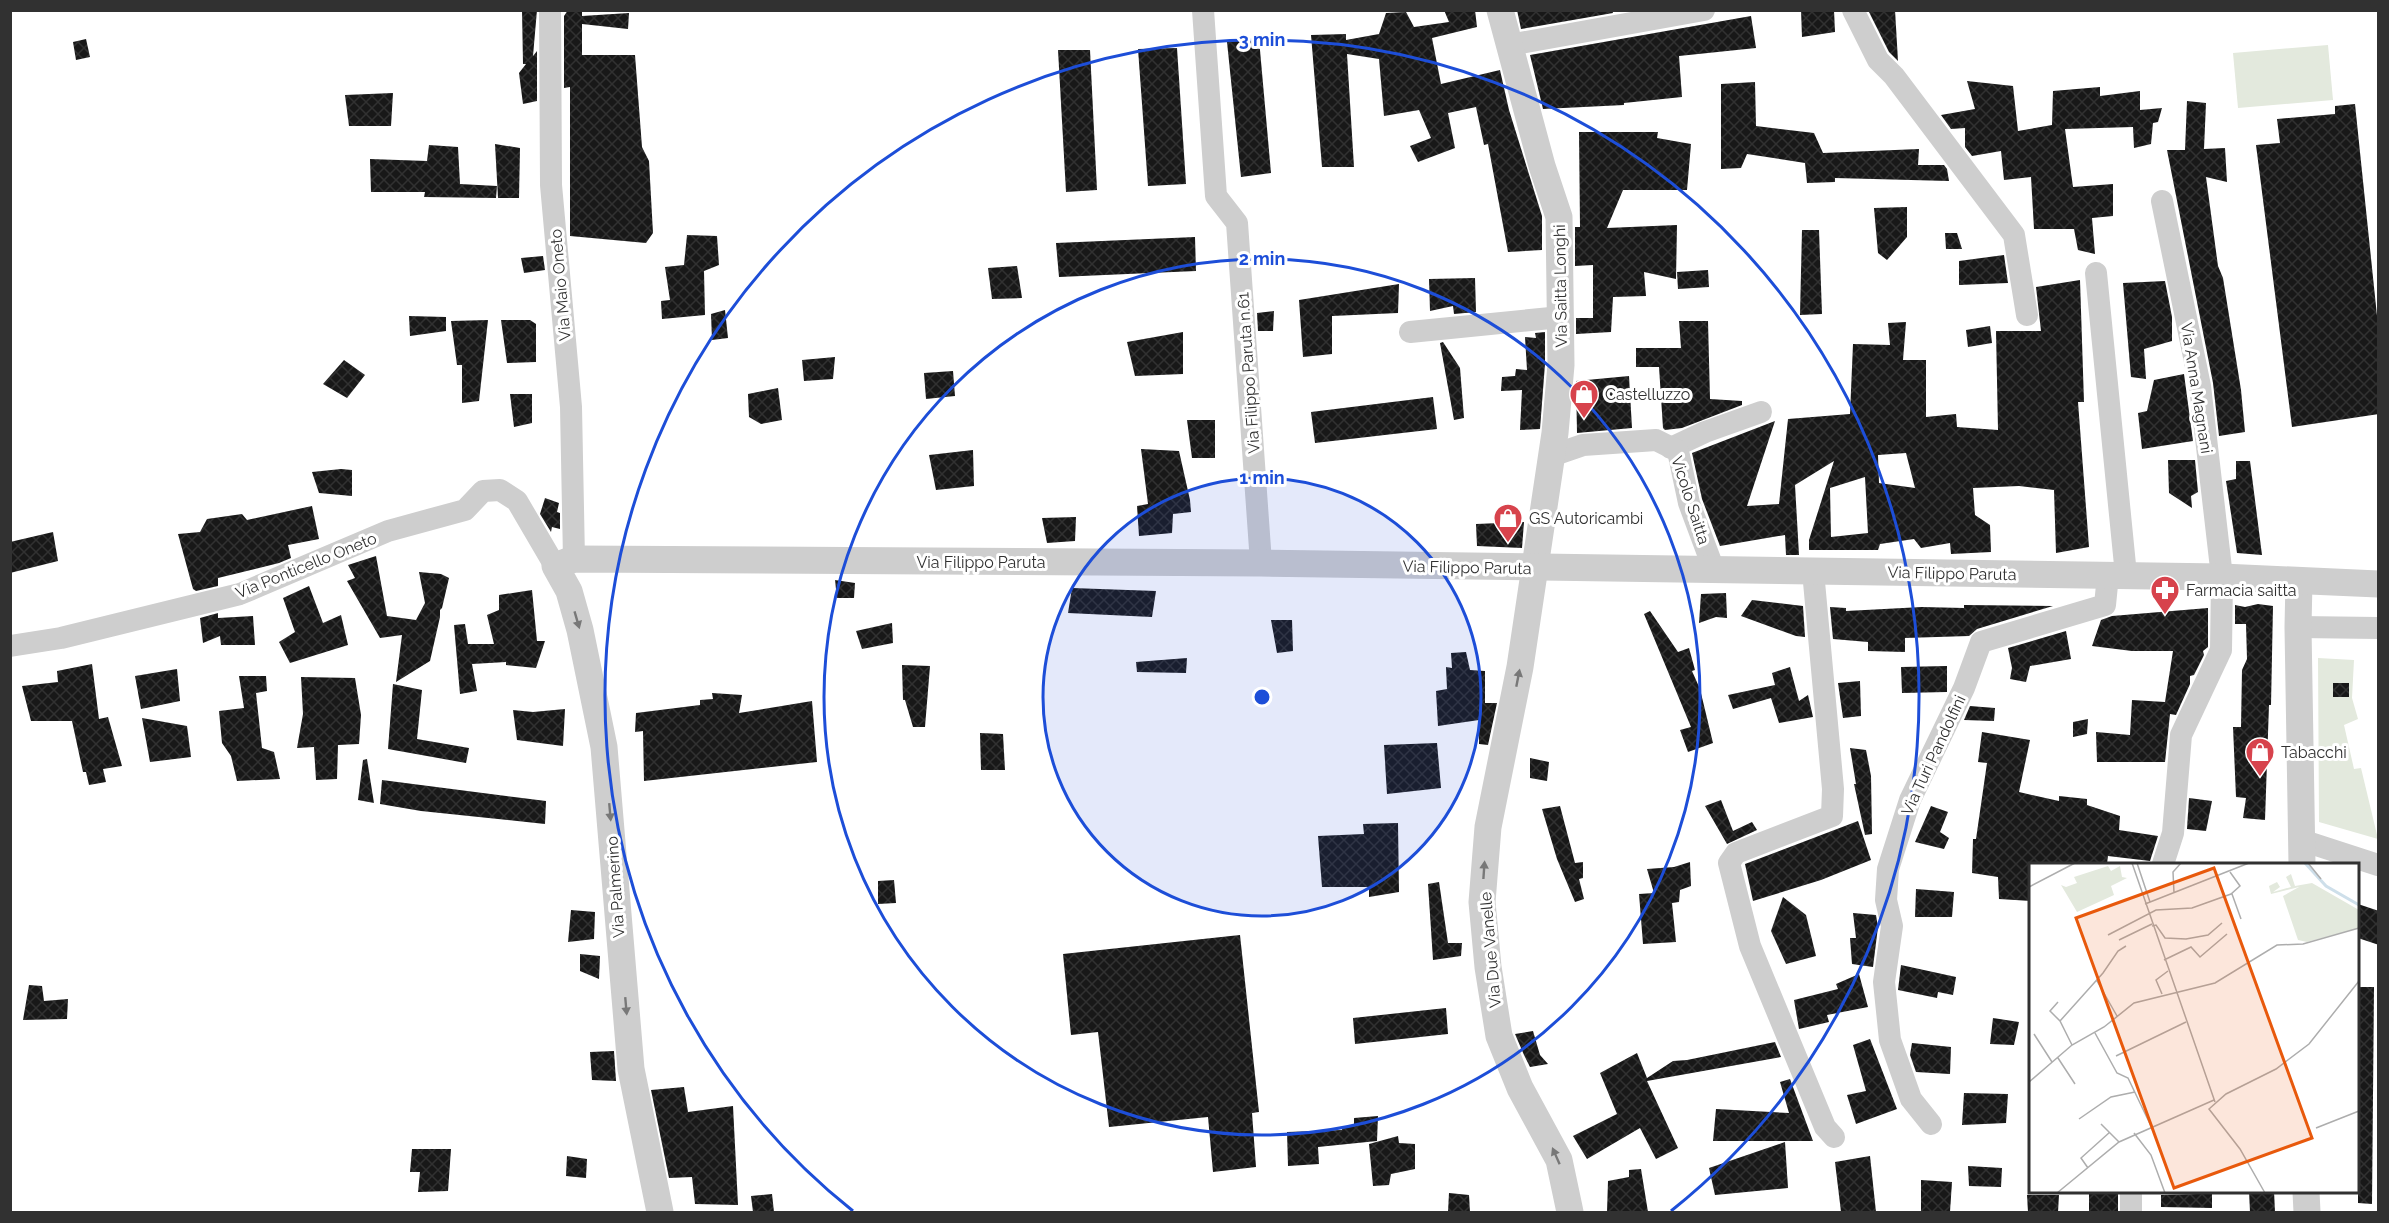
<svg xmlns="http://www.w3.org/2000/svg" width="2389" height="1223" viewBox="0 0 2389 1223" font-family="Raleway,sans-serif">
  <defs>
    <pattern id="building-cross-hatch" width="8" height="8" patternUnits="userSpaceOnUse" patternTransform="scale(1.5)"><rect width="8" height="8" fill="#181818"/><path d="M0 0l8 8M0 8l8-8" fill="none" stroke="#313131"/></pattern>
  </defs>
  <rect width="100%" height="100%" fill="#fff"/>
  <g fill="#e3e9dd">
    <polygon points="2328,45 2333,100 2238,108 2233,53"/>
    <polygon points="2318,658 2354,660 2352,698 2358,719 2344,725 2354,769 2361,768 2378,839 2319,822"/>
  </g>
  <g fill="url(#building-cross-hatch)" fill-rule="evenodd">
    <polygon points="522,10 537,10 533,56 537,51 537,101 523,104 519,73 526,64 523,64"/>
    <polygon points="568,10 582,10 582,16 629,13 628,29 582,24 582,55 635,55 642,147 649,161 653,233 646,243 570,236 570,87 564,88 564,16"/>
    <polygon points="1444,10 1475,10 1477,27 1432,38 1441,84 1500,70 1509,110 1542,216 1542,250 1508,252 1488,144 1484,145 1476,107 1448,113 1455,148 1418,162 1410,146 1431,138 1419,110 1384,116 1379,59 1347,54 1354,167 1322,167 1311,35 1346,34 1346,40 1379,34 1386,13 1406,12 1414,27 1449,22"/>
    <polygon points="1517,10 1612,10 1613,13 1521,29"/>
    <polygon points="1801,10 1834,10 1835,32 1802,37"/>
    <polygon points="1868,10 1895,10 1898,61 1889,52"/>
    <polygon points="1751,16 1756,48 1679,56 1682,97 1624,103 1624,105 1543,109 1530,55"/>
    <polygon points="86,39 90,57 76,60 73,42"/>
    <polygon points="1259,39 1271,173 1241,177 1227,42"/>
    <polygon points="1177,48 1186,184 1148,186 1138,49"/>
    <polygon points="1058,50 1090,50 1097,190 1066,192"/>
    <polygon points="1967,81 2013,86 2018,131 2052,125 2053,91 2100,87 2100,96 2140,91 2140,110 2162,108 2158,122 2153,123 2151,144 2134,148 2133,127 2065,129 2073,187 2113,184 2113,216 2092,218 2095,254 2078,250 2074,229 2034,229 2031,177 2004,180 2001,151 1972,156 1965,147 1965,128 1951,129 1941,115 1975,109"/>
    <polygon points="1755,82 1756,126 1814,133 1823,153 1919,149 1918,165 1944,165 1947,169 1949,181 1835,178 1835,182 1807,183 1805,163 1747,154 1741,168 1721,169 1721,84"/>
    <polygon points="393,93 391,126 349,126 345,95"/>
    <polygon points="2187,101 2206,103 2204,149 2225,148 2227,182 2206,177 2218,266 2223,278 2241,390 2245,432 2219,436 2213,383 2167,150 2185,150"/>
    <polygon points="2355,104 2379,335 2379,414 2292,427 2256,145 2280,143 2277,119 2335,114 2335,106"/>
    <polygon points="1579,132 1658,132 1657,138 1691,144 1687,190 1623,190 1607,228 1677,225 1676,279 1644,272 1646,296 1613,297 1611,332 1576,334 1576,318 1593,318 1593,265 1575,266 1575,227 1580,227"/>
    <polygon points="495,144 520,148 519,198 498,198"/>
    <polygon points="429,145 458,147 460,184 497,186 496,198 424,197 425,192 371,192 370,159 427,161"/>
    <polygon points="1907,207 1907,237 1887,260 1878,253 1874,208"/>
    <polygon points="1802,230 1819,230 1822,314 1800,315"/>
    <polygon points="1945,233 1957,233 1962,249 1946,249"/>
    <polygon points="687,235 717,236 719,265 704,271 705,315 662,319 661,301 670,300 665,267 684,265"/>
    <polygon points="1195,237 1196,271 1059,277 1056,243"/>
    <polygon points="2004,255 2008,283 1959,285 1959,261"/>
    <polygon points="543,256 545,270 524,273 521,258"/>
    <polygon points="1017,266 1022,298 992,299 988,268"/>
    <polygon points="1708,270 1709,287 1678,289 1677,272"/>
    <polygon points="1475,278 1476,312 1454,314 1453,306 1430,311 1429,279"/>
    <path d="M2080 280 2084 402H2078L2089 547 2056 553 2054 490 2019 486 1973 488 1975 515 1990 525 1991 552 1951 554 1950 543 1921 548 1914 539 1880 544 1878 550H1809V540L1834 461 1795 485 1799 555H1786L1785 535 1720 546 1702 499 1692 453 1775 421 1747 506 1779 504 1788 419 1850 414 1853 344 1890 345 1888 323 1906 322 1903 360H1926V417L1956 414 1957 427 1998 430 1996 331H2041L2036 287ZM1906 453 1915 488 1879 483 1878 455ZM1865 477 1868 533 1831 537 1830 488Z"/>
    <polygon points="2165,281 2172,317 2172,341 2144,349 2146,379 2131,377 2123,283"/>
    <polygon points="1399,284 1398,313 1332,316 1332,354 1303,357 1299,300"/>
    <polygon points="725,310 728,338 712,340 711,314"/>
    <polygon points="1274,311 1273,331 1258,331 1257,313"/>
    <polygon points="409,316 446,317 446,331 410,336"/>
    <polygon points="488,320 479,401 462,403 462,365 457,365 451,321"/>
    <polygon points="501,320 530,320 536,324 536,362 507,363"/>
    <polygon points="1679,321 1708,321 1710,399 1742,401 1742,405 1682,428 1665,430 1663,428 1659,367 1636,367 1636,348 1681,348"/>
    <polygon points="1990,326 1992,343 1968,347 1966,330"/>
    <polygon points="1183,332 1183,374 1135,376 1127,342"/>
    <polygon points="1545,332 1545,364 1540,429 1520,430 1522,390 1501,391 1502,377 1515,376 1516,369 1527,370 1525,337 1536,338 1535,333"/>
    <polygon points="1443,342 1460,368 1464,418 1454,420 1440,343"/>
    <polygon points="835,357 833,379 804,381 802,360"/>
    <polygon points="344,360 365,375 347,398 323,384"/>
    <polygon points="953,371 955,396 926,399 924,373"/>
    <polygon points="2184,374 2193,441 2142,449 2138,413 2147,411 2154,380"/>
    <polygon points="1629,376 1632,428 1577,433 1576,381"/>
    <polygon points="778,388 782,420 761,424 749,417 748,394"/>
    <polygon points="510,394 532,394 532,423 514,427"/>
    <polygon points="1433,397 1437,429 1315,443 1311,412"/>
    <polygon points="1187,420 1215,420 1215,458 1192,458"/>
    <polygon points="1141,449 1179,451 1190,500 1191,512 1173,514 1172,533 1139,536 1137,506 1148,504"/>
    <polygon points="973,450 974,486 936,490 929,455"/>
    <polygon points="2168,460 2195,460 2198,492 2191,496 2192,508 2169,493"/>
    <polygon points="2236,461 2250,461 2262,555 2237,553 2226,481 2236,479"/>
    <polygon points="341,469 352,470 352,496 319,493 312,472"/>
    <polygon points="545,498 559,503 557,512 560,513 560,529 552,527 551,532 540,514"/>
    <polygon points="312,506 319,539 288,545 291,558 279,563 218,578 218,586 196,591 193,589 178,534 200,532 207,519 242,514 247,520"/>
    <polygon points="1076,517 1075,541 1047,543 1042,518"/>
    <polygon points="1524,522 1522,548 1477,546 1476,524"/>
    <polygon points="53,532 58,561 10,573 10,542"/>
    <polygon points="376,556 387,616 416,620 425,603 419,572 441,574 449,578 442,608 440,610 440,617 430,661 396,682 402,635 380,638 347,581 355,578 348,565"/>
    <polygon points="835,580 855,583 854,598 837,598"/>
    <polygon points="309,586 323,623 341,615 348,645 290,663 279,642 295,632 283,598"/>
    <polygon points="1072,588 1156,591 1152,617 1068,613"/>
    <polygon points="532,590 537,641 545,641 536,668 506,665 506,662 472,664 477,691 460,694 454,625 465,624 468,644 494,644 487,615 499,610 499,595"/>
    <polygon points="1726,593 1727,618 1716,617 1699,623 1701,594"/>
    <polygon points="1752,600 1803,606 1805,637 1796,636 1741,616"/>
    <polygon points="2258,604 2273,606 2271,705 2269,705 2265,820 2243,818 2246,798 2236,797 2233,727 2241,727 2242,670 2247,659 2246,624 2235,624 2235,605 2245,607"/>
    <polygon points="1964,605 2053,606 1977,629 1969,636 1905,638 1905,652 1868,651 1868,642 1833,639 1830,607 1846,608 1846,611 1922,607 1964,608"/>
    <polygon points="2208,608 2208,647 2203,651 2204,655 2194,675 2190,676 2190,684 2176,715 2170,714 2165,762 2097,762 2096,732 2130,735 2132,700 2165,702 2173,651 2132,651 2092,646 2101,620 2112,616"/>
    <polygon points="1650,611 1678,652 1689,648 1695,670 1692,671 1700,689 1713,743 1688,752 1680,730 1691,727 1644,614"/>
    <polygon points="218,613 218,618 253,616 255,645 221,645 220,636 203,643 200,618"/>
    <polygon points="1271,620 1292,620 1293,651 1277,653"/>
    <polygon points="892,623 893,643 862,649 856,631"/>
    <polygon points="2066,631 2071,659 2030,666 2026,682 2010,679 2012,668 2008,648"/>
    <polygon points="1466,652 1470,670 1485,671 1485,703 1497,703 1488,745 1479,744 1479,720 1438,726 1436,691 1447,689 1446,667 1452,668 1451,653"/>
    <polygon points="1187,658 1186,673 1137,672 1136,662"/>
    <polygon points="92,664 99,719 108,717 122,766 103,769 106,782 89,785 86,772 83,772 72,721 31,721 22,686 58,682 57,671"/>
    <polygon points="902,665 930,666 925,727 913,727 905,700 903,700"/>
    <polygon points="1947,666 1947,692 1902,693 1901,667"/>
    <polygon points="1790,667 1799,701 1808,695 1813,717 1779,723 1771,698 1733,709 1728,695 1775,685 1772,673"/>
    <polygon points="177,669 180,701 141,709 135,676"/>
    <polygon points="239,676 266,676 267,691 256,693 262,748 274,752 280,779 237,781 231,756 222,743 219,711 244,708"/>
    <polygon points="301,677 355,678 361,715 359,744 338,745 337,779 316,780 314,747 297,748 303,714"/>
    <polygon points="1860,681 1861,716 1843,718 1838,683"/>
    <rect x="2333" y="683" width="16" height="14"/>
    <polygon points="393,684 422,690 417,739 469,748 466,763 388,749"/>
    <polygon points="712,693 742,695 739,713 812,701 817,762 644,781 643,731 635,732 636,713 700,705 700,700 713,699"/>
    <polygon points="1970,706 1995,708 1994,721 1964,720"/>
    <polygon points="565,709 563,746 517,740 513,710 533,712"/>
    <polygon points="142,718 187,726 191,757 150,762"/>
    <polygon points="2088,719 2087,734 2073,737 2073,722"/>
    <polygon points="1982,732 2030,740 2019,792 2059,801 2059,796 2087,799 2087,805 2120,816 2119,830 2158,836 2150,861 2108,856 2107,864 2031,864 2031,901 1999,899 1998,877 1972,873 1973,839 1976,839 1987,763 1978,762"/>
    <polygon points="980,733 1003,734 1005,770 981,770"/>
    <polygon points="1437,743 1441,788 1387,794 1384,745"/>
    <polygon points="1850,748 1866,750 1871,776 1872,834 1865,835 1854,784 1856,784"/>
    <polygon points="1530,758 1549,762 1547,781 1530,778"/>
    <polygon points="367,759 374,803 358,800 363,760"/>
    <polygon points="382,780 546,801 545,824 421,811 380,804"/>
    <polygon points="2189,798 2212,801 2206,831 2187,829"/>
    <polygon points="1721,800 1733,831 1752,822 1757,830 1727,844 1705,806"/>
    <polygon points="1560,806 1575,863 1583,862 1583,878 1579,879 1584,899 1575,902 1557,859 1542,809"/>
    <polygon points="1931,806 1948,812 1940,832 1949,838 1944,849 1915,842"/>
    <polygon points="1858,821 1871,860 1821,880 1753,901 1745,864"/>
    <polygon points="1398,823 1399,892 1369,897 1369,887 1322,887 1318,836 1364,834 1363,824"/>
    <polygon points="1690,862 1691,886 1680,890 1679,902 1672,903 1676,942 1643,944 1639,894 1654,893 1647,869 1674,867"/>
    <polygon points="894,880 896,903 878,904 878,881"/>
    <polygon points="1439,882 1448,943 1462,943 1461,956 1433,960 1428,884"/>
    <polygon points="1916,889 1954,892 1952,917 1915,917"/>
    <polygon points="1783,897 1806,915 1816,956 1786,964 1771,931"/>
    <polygon points="2358,904 2379,911 2379,945 2358,938"/>
    <polygon points="571,910 595,912 594,939 568,942"/>
    <polygon points="1853,913 1876,915 1878,927 1873,967 1852,964 1850,938 1856,938"/>
    <polygon points="1240,935 1259,1112 1252,1113 1256,1167 1213,1172 1208,1117 1109,1127 1098,1032 1071,1035 1063,954"/>
    <polygon points="580,954 600,956 599,979 580,971"/>
    <polygon points="1901,965 1956,977 1953,995 1938,992 1937,998 1898,990"/>
    <polygon points="1859,974 1868,1007 1827,1015 1829,1022 1799,1029 1794,1000 1838,989 1836,984"/>
    <polygon points="29,985 42,986 44,1001 68,999 67,1019 23,1020"/>
    <polygon points="2358,987 2374,987 2372,1204 2358,1203"/>
    <polygon points="1446,1008 1448,1034 1355,1044 1353,1018"/>
    <polygon points="1993,1018 2019,1022 2014,1045 1990,1044"/>
    <polygon points="1533,1031 1540,1055 1548,1064 1530,1067 1524,1055 1515,1034"/>
    <polygon points="1870,1039 1897,1109 1856,1124 1847,1095 1866,1091 1853,1045"/>
    <polygon points="1775,1042 1781,1057 1647,1081 1678,1148 1656,1159 1640,1128 1587,1159 1573,1136 1617,1114 1600,1073 1637,1053 1647,1078 1673,1061 1687,1060"/>
    <polygon points="1912,1043 1951,1047 1950,1074 1916,1072 1910,1055"/>
    <polygon points="614,1051 616,1081 592,1080 590,1052"/>
    <polygon points="1790,1079 1813,1141 1713,1141 1716,1109 1789,1113 1780,1082"/>
    <polygon points="684,1087 688,1112 733,1106 738,1205 695,1204 692,1177 669,1178 651,1090"/>
    <polygon points="1964,1093 2008,1094 2006,1123 1962,1125"/>
    <polygon points="1378,1116 1377,1141 1318,1147 1319,1164 1288,1166 1287,1132 1342,1130 1342,1126 1354,1126 1354,1118"/>
    <polygon points="1398,1136 1399,1143 1415,1144 1415,1169 1391,1174 1389,1185 1373,1186 1369,1144"/>
    <polygon points="1785,1142 1788,1188 1715,1195 1709,1168"/>
    <polygon points="412,1149 451,1149 448,1191 418,1192 420,1172 410,1172"/>
    <polygon points="567,1156 587,1159 586,1178 566,1176"/>
    <polygon points="1870,1156 1876,1212 1841,1212 1835,1162"/>
    <polygon points="1968,1166 2002,1168 2001,1187 1969,1186"/>
    <polygon points="1641,1169 1648,1212 1607,1212 1608,1181 1629,1177 1629,1170"/>
    <polygon points="1921,1180 1952,1182 1950,1212 1921,1212"/>
    <rect x="2089" y="1191" width="29" height="21"/>
    <polygon points="2197,1191 2212,1191 2212,1208 2161,1207 2161,1195 2197,1194"/>
    <polygon points="2249,1191 2274,1191 2275,1212 2250,1212"/>
    <polygon points="1449,1193 1469,1195 1470,1212 1448,1212"/>
    <polygon points="772,1194 774,1212 753,1212 751,1196"/>
    <polygon points="2027,1195 2059,1195 2058,1212 2028,1212"/>
  </g>
  <g fill="none" stroke-linecap="round" stroke-linejoin="round">
    <g stroke="#cecece" stroke-width="22">
      <polyline points="550,10 551,185 571,407 574,559"/>
      <polyline points="1203,10 1216,196 1237,223 1261,563"/>
      <polyline points="1853,10 1878,60 1894,76 2014,235 2027,315"/>
      <polyline points="1509,45 1704,10"/>
      <polyline points="2162,201 2200,386 2222,577 2221,650 2181,735 2173,833 2163,864"/>
      <polyline points="2096,273 2126,575"/>
      <polyline points="1410,332 1561,317"/>
      <polyline points="1671,448 1705,432 1761,412"/>
      <polyline points="1551,456 1583,445 1656,440 1678,451 1689,503 1714,570"/>
      <polyline points="1813,571 1833,789 1832,816 1736,853 1729,863 1750,946 1825,1127 1834,1137"/>
      <polyline points="2298,627 2378,628"/>
      <polyline points="10,646 61,638 240,594 388,531 465,510 483,491 500,490 517,501 555,566"/>
      <polyline points="2301,840 2378,865"/>
      <polyline points="1931,1124 1911,1099 1890,1040 1884,982 1892,926 1886,900 1888,869 1910,800 1964,688 1981,642 2105,605 2108,575"/>
      <polyline points="2131,1212 2131,1192"/>
    </g>
    <g stroke="#cecece" stroke-width="27">
      <polyline points="1500,10 1542,166 1559,217 1561,365 1555,433 1520,667 1488,827 1482,902 1488,967 1499,1036 1520,1088 1559,1160 1570,1212"/>
      <polyline points="2299,581 2298,627 2302,864"/>
      <polyline points="2306,1192 2307,1212"/>
      <polyline points="660,1212 631,1069 604,747 580,630 569,591 555,566 574,559 1261,563 2222,577 2378,584"/>
    </g>
  </g>
  <defs><path id="oneway-solid" d="M-6-.8H1V-3.2L6.5 0L1 3.2V.8H-6Z" transform="scale(1.5)"/></defs>
  <g fill="#787878">
    <use href="#oneway-solid" transform="translate(577 620) rotate(74)"/>
    <use href="#oneway-solid" transform="translate(1518 678) rotate(-79)"/>
    <use href="#oneway-solid" transform="translate(610 812) rotate(85)"/>
    <use href="#oneway-solid" transform="translate(1484 870) rotate(-86)"/>
    <use href="#oneway-solid" transform="translate(626 1006) rotate(85)"/>
    <use href="#oneway-solid" transform="translate(1556 1156) rotate(-114)"/>
  </g>
  <circle cx="1262" cy="697" r="219" fill="#1d4ed8" fill-opacity=".12"/>
  <g fill="none" stroke="#1d4ed8" stroke-width="3">
    <circle cx="1262" cy="697" r="219"/>
    <circle cx="1262" cy="697" r="438"/>
    <path d="M853 1211A657 657 0 1 1 1671 1211"/>
  </g>
  <defs>
    <g id="shop-pin" transform="scale(1.5)"><path d="M0 17L-7.5 6A9.5 9.5 0 1 1 7.5 6Z" fill="#d7434c" stroke="#fff"/><path d="M-5-2.5h2.3a2.7 3.5 0 0 1 5.4 0H5L5.5 6h-11ZM-1.5-2.5h3a1.5 2.3 0 0 0-3 0Z" fill="#fff"/></g>
    <g id="pharmacy-pin" transform="scale(1.5)"><path d="M0 17L-7.5 6A9.5 9.5 0 1 1 7.5 6Z" fill="#d7434c" stroke="#fff"/><path d="M-2-6h4v4h4v4h-4v4h-4v-4h-4v-4h4Z" fill="#fff"/></g>
  </defs>
  <g fill-rule="evenodd">
    <use href="#shop-pin" x="1584" y="394"/>
    <use href="#shop-pin" x="1508" y="518"/>
    <use href="#pharmacy-pin" x="2165" y="590"/>
    <use href="#shop-pin" x="2260" y="752"/>
  </g>
  <g text-anchor="middle" stroke-width="6" stroke-linejoin="round" paint-order="stroke">
    <g font-size="16" fill="#313131" stroke="#fff">
      <text transform="translate(560 285) rotate(-95)" y="6">Via Maio Oneto</text>
      <text transform="translate(1560 286) rotate(-91)" y="6">Via Saitta Longhi</text>
      <text transform="translate(1248 373) rotate(-94)" y="6">Via Filippo Paruta n.61</text>
      <text transform="translate(2197 388) rotate(81)" y="6">Via Anna Magnani</text>
      <text transform="translate(1691 500) rotate(72)" y="6">Vicolo Saitta</text>
      <text x="981" y="568">Via Filippo Paruta</text>
      <text transform="translate(306 565) rotate(-22)" y="6">Via Ponticello Oneto</text>
      <text transform="translate(1467 567) rotate(1)" y="6">Via Filippo Paruta</text>
      <text transform="translate(1952 573) rotate(1)" y="6">Via Filippo Paruta</text>
      <text transform="translate(1933 755) rotate(-65)" y="6">Via Turi Pandolfini</text>
      <text transform="translate(615 887) rotate(-94)" y="6">Via Palmerino</text>
      <text transform="translate(1490 950) rotate(-95)" y="6">Via Due Vanelle</text>
    </g>
    <g font-size="16" fill="#313131" stroke="#fff" text-anchor="start">
      <text x="1605" y="400">Castelluzzo</text>
      <text x="1529" y="524">GS Autoricambi</text>
      <text x="2186" y="596">Farmacia saitta</text>
      <text x="2281" y="758">Tabacchi</text>
    </g>
  </g>
  <g transform="translate(2029 863)">
    <rect width="330" height="330" fill="#fff"/>
    <path d="M79 3 82 8 91 3 93 14 98 15 82 23 85 32 48 49 32 22 37 24 48 20 45 14ZM262 11 266 23 283 20 330 47V65L278 79 269 77 254 33 270 24 242 31 240 23 248 19 251 24 244 29 262 24 257 14Z" fill="#e3e9dd"/>
    <path fill="none" stroke="#cedfea" stroke-width="3" d="M276 0 297 23 330 42"/>
    <path fill="none" stroke="#adadad" stroke-width="1.5" d="M103 0 186 239M108 0 121 39M279 0 292 16M0 24 46 0M145 30 144 9 152 0M203 31 212 56M116 41 220 0M123 63 127 62 136 75 157 76 179 72 193 60M79 72 127 47 163 45 202 31 211 23 201 9M90 77 123 61M135 97 162 84 171 94 198 71M68 118 88 153M133 131 127 117 139 108M29 139 21 148 31 158 43 182M31 158 74 110 89 88 97 83M66 170 88 210 99 215 122 263M5 171 23 199M87 193 157 159M29 195 46 221M0 219 43 182 75 164 105 140 186 120 248 82 274 81 330 65M50 256 82 234 106 229M72 261 90 279M287 265 330 248M105 270 122 292 136 330M59 305 52 295 81 269M28 330 90 279 185 237M236 330 211 286 180 246 197 231 247 206 280 181 330 118"/>
    <path fill="#e8590c" fill-opacity="0.15" stroke="#e8590c" stroke-width="3" d="M185 5 283 275 145 325 47 55Z"/>
    <rect width="330" height="330" fill="none" stroke="#313131" stroke-width="3"/>
  </g>
  <circle cx="1262" cy="697" r="9" fill="#1d4ed8" stroke="#fff" stroke-width="3"/>
  <g font-size="18" text-anchor="middle" font-weight="bold" fill="#1d4ed8" stroke="#fff" stroke-width="6" stroke-linejoin="round" paint-order="stroke">
    <text x="1262" y="46">3 min</text>
    <text x="1262" y="265">2 min</text>
    <text x="1262" y="484">1 min</text>
  </g>
  <rect width="2389" height="1223" fill="none" stroke="#313131" stroke-width="24"/>
</svg>
